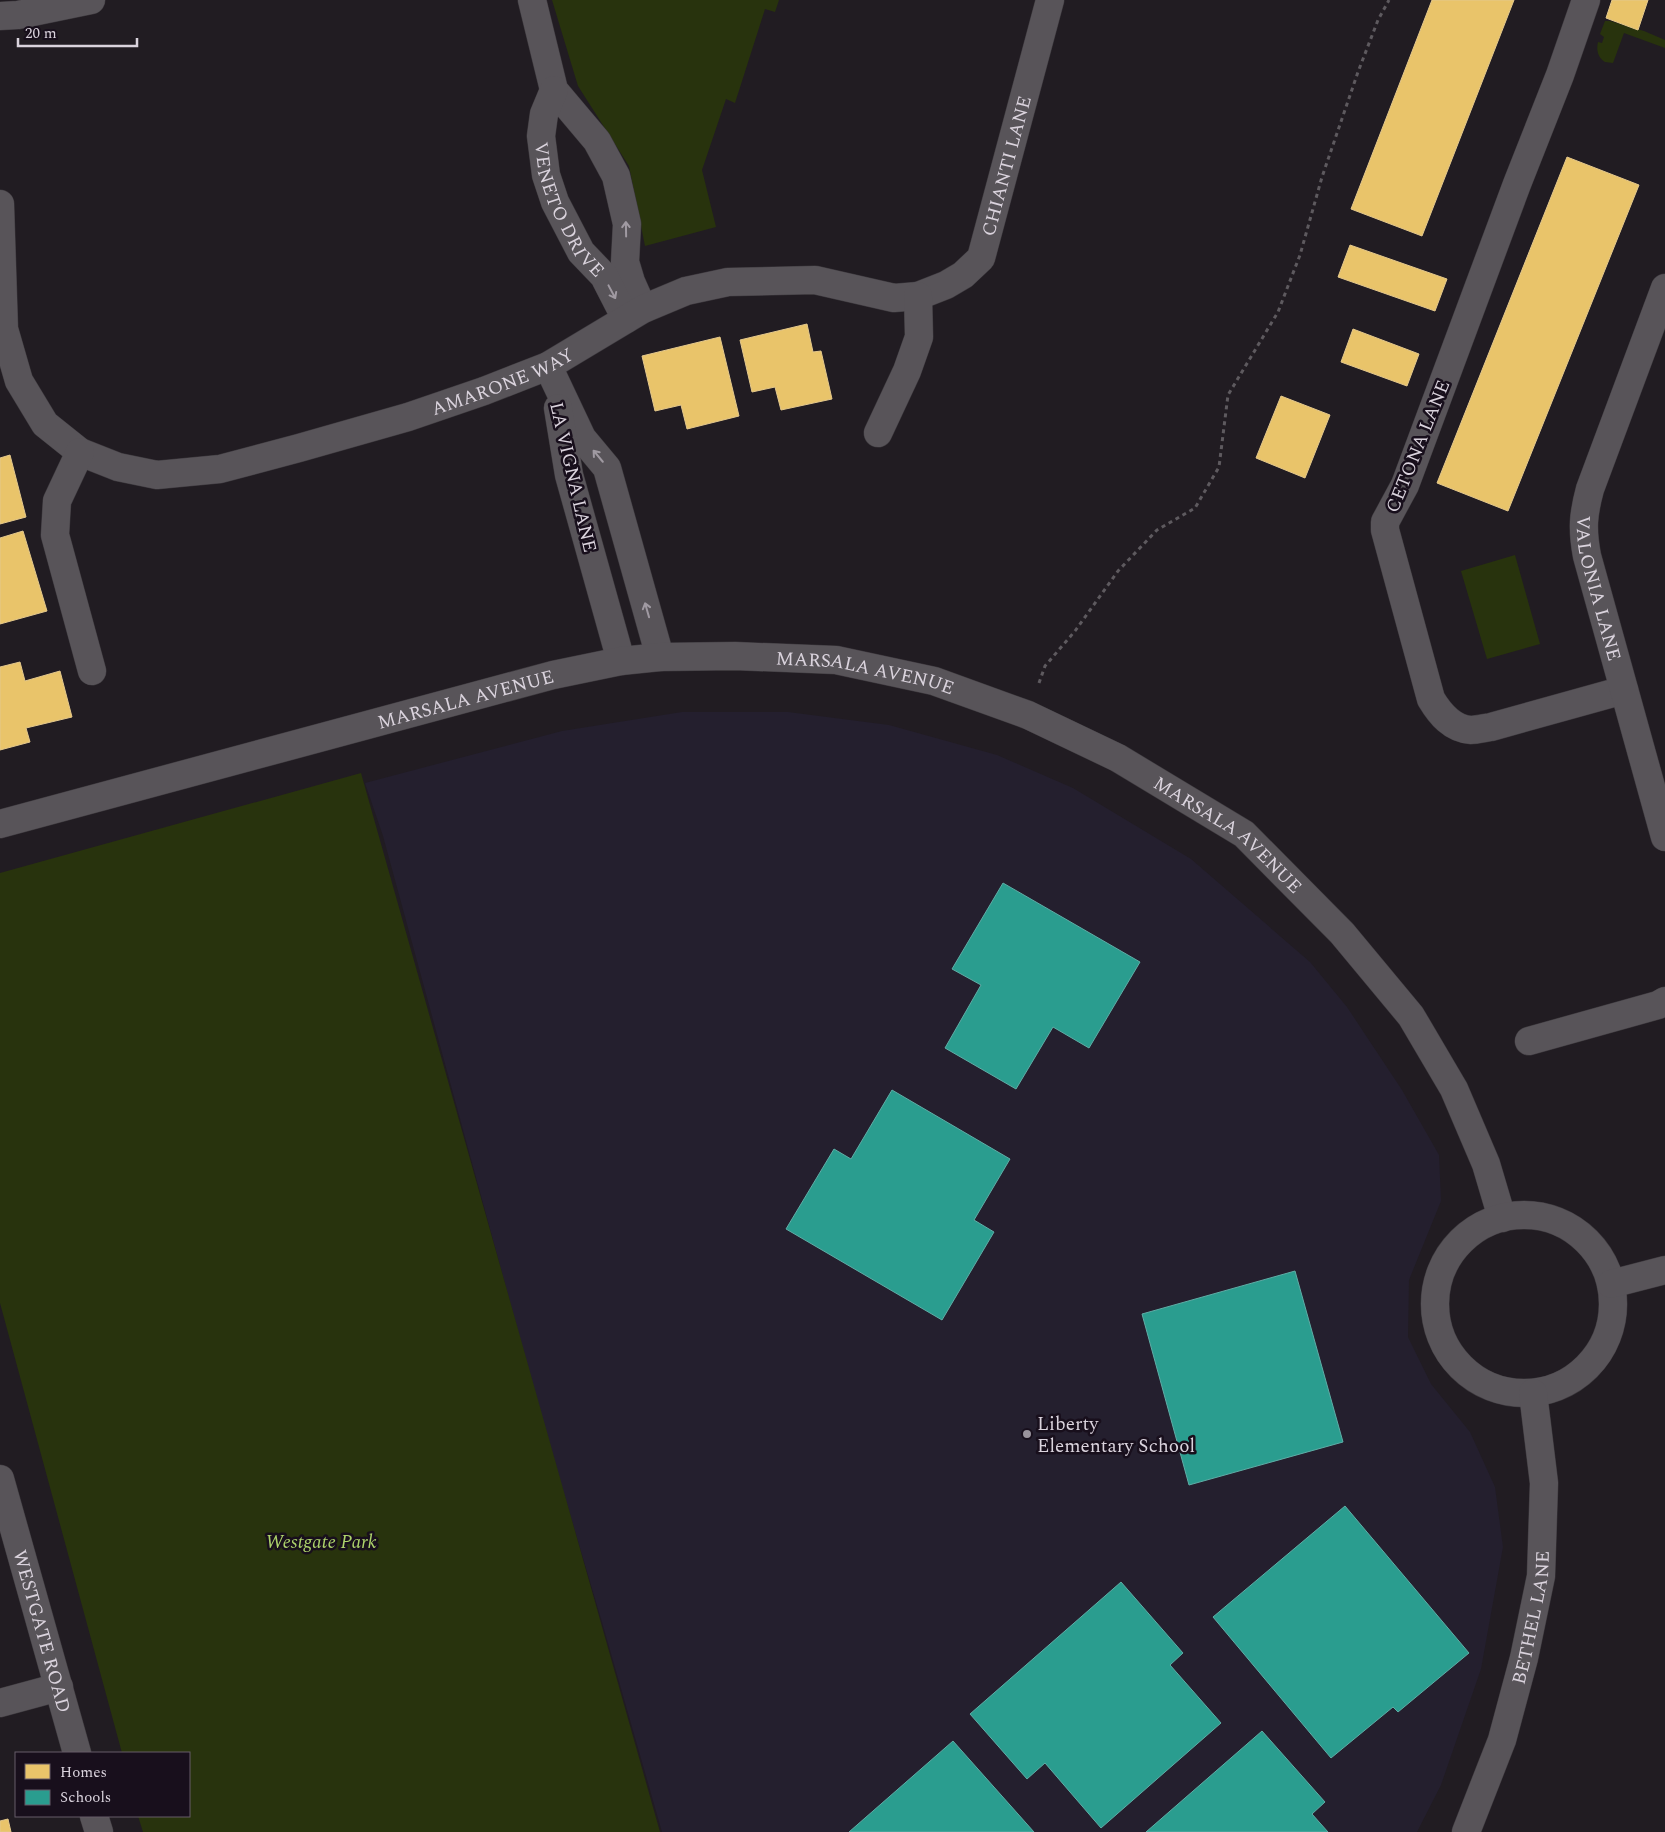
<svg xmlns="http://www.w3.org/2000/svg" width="1665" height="1832" viewBox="0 0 1665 1832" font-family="Spectral,serif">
  <rect width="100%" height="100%" fill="#211c22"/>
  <polygon fill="#241f2e" points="682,712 788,712 889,725 997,755 1073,788 1191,859 1310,962 1347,1007 1402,1090 1439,1155 1441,1201 1409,1280 1408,1337 1431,1384 1470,1432 1495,1487 1503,1547 1481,1669 1441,1785 1417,1832 662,1832 602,1622 544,1427 383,836 365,783 562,731"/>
  <g fill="#28330d">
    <polygon points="552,0 779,0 775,12 765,9 735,103 726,99 702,170 716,227 645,246 629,166 578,86"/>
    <path d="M1605 21H1610L1644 31 1665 40V48L1624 33 1613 63 1605 62C1598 58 1596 50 1598 42L1602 43 1604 37 1600 34Z"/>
    <polygon points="1515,555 1540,644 1487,659 1461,571"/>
    <polygon points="361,773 660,1832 143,1832 138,1816 189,1816 189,1753 122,1753 0,1303 0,873"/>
  </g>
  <g fill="#e9c46a" stroke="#e4c88c">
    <polygon points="1432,0 1514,0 1422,236 1351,209"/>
    <polygon points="1612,0 1648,0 1638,30 1606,18"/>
    <polygon points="1567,157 1639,185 1508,511 1437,483"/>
    <polygon points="1350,245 1447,279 1435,311 1338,277"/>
    <polygon points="807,324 813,352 821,351 832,399 781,410 775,387 752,392 740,340"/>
    <polygon points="1353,329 1419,354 1407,386 1341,362"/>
    <polygon points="720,337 739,416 687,429 681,405 655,411 642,356"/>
    <polygon points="1281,396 1330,415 1305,478 1256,458"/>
    <polygon points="10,455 26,517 0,524 0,458"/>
    <polygon points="23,531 47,611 0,624 0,538"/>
    <polygon points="20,662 25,681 60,671 72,717 26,728 30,742 0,750 0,667"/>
    <polygon points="8,1819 11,1832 0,1832 0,1821"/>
  </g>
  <g fill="#2a9d8f" stroke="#5fada6">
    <polygon points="1003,883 1140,962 1089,1048 1053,1027 1016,1089 945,1048 981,985 952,969"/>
    <polygon points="892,1090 1010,1159 974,1220 994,1232 942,1320 786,1229 834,1149 851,1159"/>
    <polygon points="1295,1271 1343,1442 1189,1485 1142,1314"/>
    <polygon points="1345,1506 1469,1653 1398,1712 1393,1707 1331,1758 1213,1617"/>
    <polygon points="1121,1582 1183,1653 1170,1665 1221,1723 1101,1828 1045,1763 1027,1779 970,1714"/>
    <polygon points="1262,1731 1325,1802 1312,1814 1328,1832 1146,1832"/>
    <polygon points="953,1741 1034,1832 849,1832"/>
  </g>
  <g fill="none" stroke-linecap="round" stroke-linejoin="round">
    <g stroke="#3c383d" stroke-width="29">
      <g id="minor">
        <polyline points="532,0 554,90 597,141 616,176 627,224 625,262 631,282 643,309"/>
        <path d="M1586 0 1560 75 1517 184 1405 485 1385 522V530L1431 699C1440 714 1452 729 1471 730 1477 730 1484 728 1491 727L1624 690"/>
        <polyline points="0,16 18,15 91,0"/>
        <path id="s1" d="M554 90 544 114 541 136 546 175 555 202 581 252 604 276 626 319"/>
        <path id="s2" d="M0 204 4 329 19 381 45 424 80 452 118 467 157 475 220 469 299 448 408 417 484 391 548 366 643 309 686 291 728 282 815 280 894 298 918 296 946 285 963 275 981 258 1050 0"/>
        <path id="s3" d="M1665 288 1590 489C1583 515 1582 529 1587 556L1665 837"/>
        <polyline points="548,366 582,438 607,468 660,657"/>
        <polyline points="558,408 569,475 621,661"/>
        <polyline points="878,433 907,371 919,337 918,296"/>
        <polyline points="80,452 57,501 55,535 92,671"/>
        <path id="s4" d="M0 824 553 675 621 661 660 657 735 656 836 660 934 681 1028 715 1118 758 1244 834 1342 933 1411 1016 1454 1089 1486 1164 1502 1218"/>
        <polyline points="1529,1041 1658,1005 1665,1001"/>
        <circle cx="1524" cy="1304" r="89"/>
        <polyline points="1611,1284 1665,1270"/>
        <path id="s5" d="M0 1479 77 1753"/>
        <polyline points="0,1703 59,1687"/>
        <polyline points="94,1816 99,1832"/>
        <path id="s6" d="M1466 1832 1502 1740 1524 1658 1541 1576 1544 1483 1533 1393"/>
      </g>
    </g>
    <polyline stroke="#5e5a5f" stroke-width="3" stroke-dasharray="4 4" stroke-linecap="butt" points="1039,683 1045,666 1075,631 1118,571 1157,530 1195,508 1219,467 1228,395 1278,312 1300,255 1322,177 1358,72 1378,20 1389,0"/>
    <use href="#minor" stroke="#585459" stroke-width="28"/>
  </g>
  <defs><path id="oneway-shaft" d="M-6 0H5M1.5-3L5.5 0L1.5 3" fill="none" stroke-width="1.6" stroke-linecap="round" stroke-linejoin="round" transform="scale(1.25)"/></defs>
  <g stroke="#a09aa2">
    <use href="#oneway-shaft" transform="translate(626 229) rotate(-91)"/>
    <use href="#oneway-shaft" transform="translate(612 292) rotate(62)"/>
    <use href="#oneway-shaft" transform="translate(598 456) rotate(-130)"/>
    <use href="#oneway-shaft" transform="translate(647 610) rotate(-106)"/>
  </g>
  <circle fill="#99939c" stroke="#180f1c" stroke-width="2" cx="1027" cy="1434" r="5"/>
  <g text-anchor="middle" stroke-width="5" stroke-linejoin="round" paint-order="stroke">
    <g font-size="19" fill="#dad3dd" stroke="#180f1c">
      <text dy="7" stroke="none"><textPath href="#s2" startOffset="1325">CHIANTI LANE</textPath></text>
      <text dy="7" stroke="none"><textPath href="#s1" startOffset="128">VENETO DRIVE</textPath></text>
      <text dy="7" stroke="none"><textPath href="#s2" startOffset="714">AMARONE WAY</textPath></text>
      <text transform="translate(1417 446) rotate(-68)" y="7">CETONA LANE</text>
      <text transform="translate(574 477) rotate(77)" y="7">LA VIGNA LANE</text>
      <text dy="7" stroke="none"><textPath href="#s3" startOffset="316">VALONIA LANE</textPath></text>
      <text dy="7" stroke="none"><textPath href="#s4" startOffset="888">MARSALA AVENUE</textPath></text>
      <text dy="7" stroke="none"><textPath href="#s4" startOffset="482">MARSALA AVENUE</textPath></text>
      <text dy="7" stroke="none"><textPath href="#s4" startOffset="1292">MARSALA AVENUE</textPath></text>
      <text dy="7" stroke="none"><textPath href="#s6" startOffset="225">BETHEL LANE</textPath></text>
      <text dy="7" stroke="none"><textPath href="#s5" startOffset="158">WESTGATE ROAD</textPath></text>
    </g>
    <g font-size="19" fill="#dad3dd" stroke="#180f1c" text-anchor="start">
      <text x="1037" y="1430">Liberty<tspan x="1037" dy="22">Elementary School</tspan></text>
    </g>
    <g font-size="19" font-style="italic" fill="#aed46b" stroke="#180f1c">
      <text x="321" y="1548">Westgate Park</text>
    </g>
  </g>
  <rect x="15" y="1752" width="175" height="65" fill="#180f1c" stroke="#665d69"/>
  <rect x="25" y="1764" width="25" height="15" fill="#e9c46a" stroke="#665d69"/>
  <text x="60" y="1777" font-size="15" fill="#dad3dd">Homes</text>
  <rect x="25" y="1790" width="25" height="15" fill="#2a9d8f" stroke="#665d69"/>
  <text x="60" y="1802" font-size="15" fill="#dad3dd">Schools</text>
  <path d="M18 38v8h119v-8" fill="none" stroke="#dad3dd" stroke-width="2.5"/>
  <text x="25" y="38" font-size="15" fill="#dad3dd" stroke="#180f1c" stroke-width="4" paint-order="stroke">20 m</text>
</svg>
